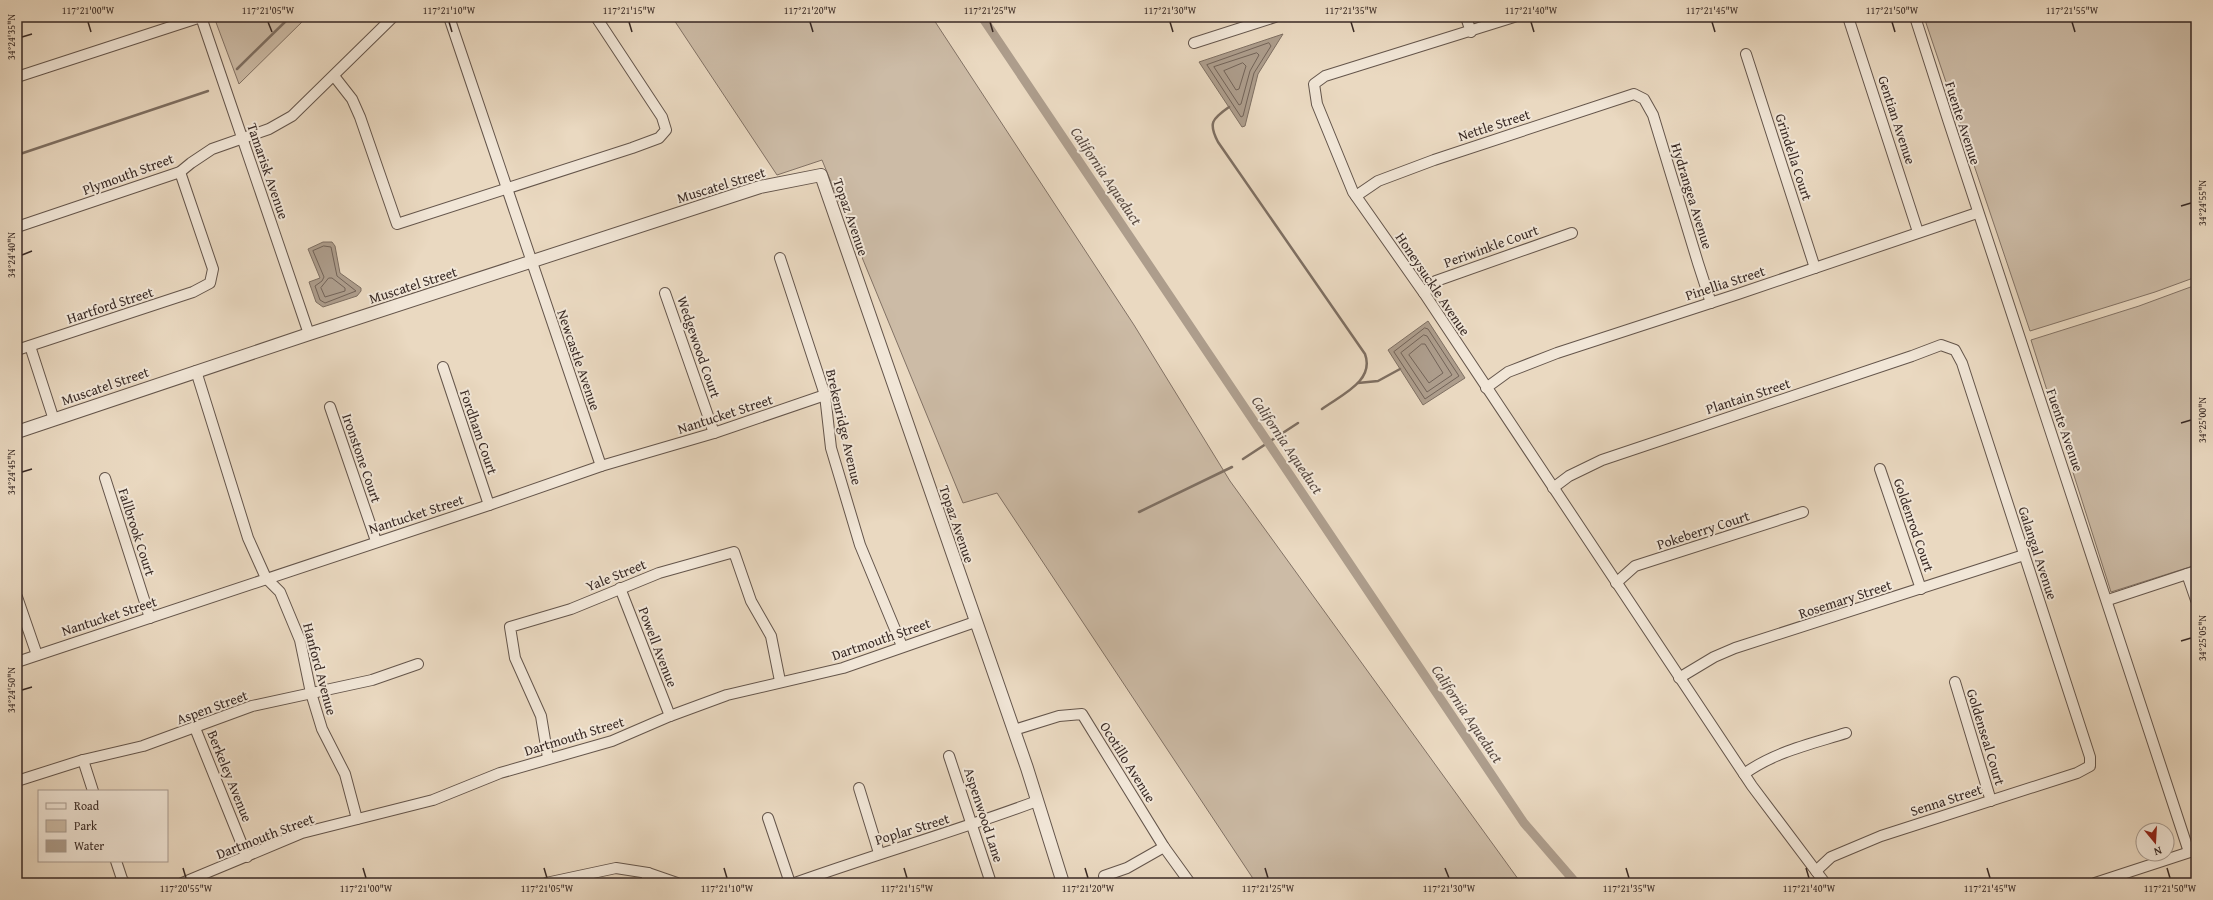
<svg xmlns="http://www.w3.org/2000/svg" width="2213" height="900" viewBox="0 0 2213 900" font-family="'Gentium Book Plus',serif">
  <rect width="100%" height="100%" fill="#ead9c1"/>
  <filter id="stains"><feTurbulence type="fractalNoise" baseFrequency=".005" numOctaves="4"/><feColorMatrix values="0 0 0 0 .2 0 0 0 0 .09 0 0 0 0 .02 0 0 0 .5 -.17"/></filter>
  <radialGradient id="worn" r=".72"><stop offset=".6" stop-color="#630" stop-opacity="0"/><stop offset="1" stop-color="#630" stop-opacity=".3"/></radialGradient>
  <g fill="#ccbba6" stroke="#827265">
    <polygon points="214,17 307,17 239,84"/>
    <polygon points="672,17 932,17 1134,325 1230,481 1521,883 1256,883 997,493 963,503 822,160 777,175"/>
    <polygon points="1924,17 2196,17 2196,277 2155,292 2030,331"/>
    <polygon points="2196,285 2196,565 2111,592 2031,340 2139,306"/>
  </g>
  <g fill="#ad9d8c" stroke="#7e6f62">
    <polygon points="1283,34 1258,74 1245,126 1242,127 1199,62"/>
    <polygon points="323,242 332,242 335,246 340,273 361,288 361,291 357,296 323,307 316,302 309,282 320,278 308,249"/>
    <polygon points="1428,321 1465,378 1423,405 1388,350"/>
  </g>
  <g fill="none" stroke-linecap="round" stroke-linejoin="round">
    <g stroke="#726358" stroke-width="1">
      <polygon points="1269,43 1271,46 1254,73 1243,116 1241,117 1207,65"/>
      <polygon points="1257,53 1259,55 1250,71 1241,104 1239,105 1214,67"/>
      <polygon points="1243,63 1246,66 1239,89 1236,90 1224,71"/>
      <polygon points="324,246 331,247 337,276 356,291 325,303 320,300 315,286 322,281 324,277 313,251"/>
      <polygon points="329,278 332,278 345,288 345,291 325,297 321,288"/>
      <polygon points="1425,328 1428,329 1459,376 1425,399 1394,352"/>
      <polygon points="1424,335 1427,336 1452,375 1427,392 1401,353"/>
      <polygon points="1422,344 1425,344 1443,373 1429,383 1409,355"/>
    </g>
    <g stroke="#7e6f62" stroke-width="2.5">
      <polyline points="237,69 290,17"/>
      <path d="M1229 107C1212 119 1208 123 1218 142L1365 354C1375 381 1341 395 1322 409"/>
      <polyline points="17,155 208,91"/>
      <polyline points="1358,383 1378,381 1400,369"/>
      <polyline points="1243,459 1298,423"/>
      <polyline points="1139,512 1232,467"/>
    </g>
    <polyline stroke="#ad9d8c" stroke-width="9" points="982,17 1524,823 1576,883"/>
    <g stroke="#64554b" stroke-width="12">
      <g id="minor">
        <polyline points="201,17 309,334"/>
        <polyline points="449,17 601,466"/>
        <polyline points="1466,17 1471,32"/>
        <polyline points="1514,17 1325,76 1314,84 1317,104 1353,192 1424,293 1752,786 1825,883"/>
        <polyline points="1848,17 1918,232"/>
        <path d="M1915 17C2004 296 2099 573 2189 852"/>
        <polyline points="1194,43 1275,17"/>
        <polyline points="1746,54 1815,268"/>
        <polyline points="334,76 352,99 360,117 397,224 632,148 659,138 666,130 662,117 596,17"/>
        <polyline points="17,77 201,17"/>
        <polyline points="1356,196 1378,181 1434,160 1634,94 1644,99 1653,115 1698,263 1711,303"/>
        <polyline points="17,227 180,172 191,163 212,149 269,129 292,116 393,17"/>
        <polyline points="780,258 825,395 831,448 860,545 902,646"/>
        <polyline points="665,293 714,433"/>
        <polyline points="1424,293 1436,281 1572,233"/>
        <polyline points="30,346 54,420"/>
        <polyline points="17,350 193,292 210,283 213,269 180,172"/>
        <polyline points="443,367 489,505"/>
        <polyline points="196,371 248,538 266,578 280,592 300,640 311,693 322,729 345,774 357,819"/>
        <polyline points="1486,388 1508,372 1557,353 1738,294 1977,213"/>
        <polyline points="330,407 376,541"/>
        <polyline points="1880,469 1921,589"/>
        <polyline points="105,478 150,618"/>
        <polyline points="1553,488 1569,476 1602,460 1912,356 1941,345 1955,350 1962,363 2090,757 2090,766 2077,773 1881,836 1831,857 1816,871"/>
        <polyline points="2187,574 2196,600"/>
        <polyline points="1616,583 1635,566 1803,512"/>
        <polyline points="620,588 670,716"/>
        <polyline points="17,597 37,655"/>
        <polyline points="2108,600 2196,571"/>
        <polyline points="17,662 489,505 601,466 714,433 825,395"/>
        <polyline points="1679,678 1714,657 1735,648 2024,555"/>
        <polyline points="1955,682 1991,801"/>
        <polyline points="195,728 247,857"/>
        <polyline points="1014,730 1059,716 1082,714 1164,847 1190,883"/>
        <polyline points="949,756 991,883"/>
        <polyline points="548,758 541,716 515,658 510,627 571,609 659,573 734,552 751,601 771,636 780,681"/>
        <polyline points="83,760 93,791"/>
        <path d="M1744 774C1774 752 1811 744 1846 733"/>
        <polyline points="17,781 83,760 143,746 252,706 372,680 418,664"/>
        <polyline points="859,788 879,853"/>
        <polyline points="768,818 790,883"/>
        <polyline points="116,861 122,879 125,883"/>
        <polyline points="1104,876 1127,868 1164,847"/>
        <polyline points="182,883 302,833 433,800 500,773 612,741 670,716 727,695 843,668 975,622"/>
        <polyline points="546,883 616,868 648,873 677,883"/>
        <polyline points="646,883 648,873"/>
        <path d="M795 883C876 854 957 831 1037 801"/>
        <polyline points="2095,883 2196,850"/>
      </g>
    </g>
    <g stroke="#64554b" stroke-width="14">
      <polyline id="tertiary" points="17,432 309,334 760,187 821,175 1027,768 1063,883"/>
    </g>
    <use href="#minor" stroke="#f1e6d7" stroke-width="10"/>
    <use href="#tertiary" stroke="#f1e6d7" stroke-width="12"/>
  </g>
  <path fill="none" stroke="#382924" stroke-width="1.5" d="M88 22 91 32M268 22 272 32M449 22 452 32M629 22 632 32M810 22 813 32M990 22 993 32M1170 22 1173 32M1351 22 1354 32M1531 22 1534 32M1712 22 1715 32M1892 22 1895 32M2072 22 2075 32M22 37 32 34M2181 206 2191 203M22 255 32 251M2181 423 2191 420M22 472 32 469M2181 641 2191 638M22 690 32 687M183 868 186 878M363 868 366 878M544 868 547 878M724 868 727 878M904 868 907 878M1085 868 1088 878M1265 868 1268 878M1445 868 1449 878M1626 868 1629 878M1806 868 1809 878M1987 868 1990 878M2167 868 2170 878"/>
  <g text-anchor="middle" stroke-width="4" stroke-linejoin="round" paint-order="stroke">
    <g font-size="14" fill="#382924" stroke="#f1e6d7">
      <text transform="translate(1897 120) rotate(72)" y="5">Gentian Avenue</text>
      <text transform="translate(1963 123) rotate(72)" y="5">Fuente Avenue</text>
      <text transform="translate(1494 125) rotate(-18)" y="5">Nettle Street</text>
      <text transform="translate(1794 157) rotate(72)" y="5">Grindella Court</text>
      <text transform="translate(268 171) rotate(71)" y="5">Tamarisk Avenue</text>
      <text transform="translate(128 174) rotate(-20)" y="5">Plymouth Street</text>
      <text transform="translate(721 185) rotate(-17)" y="5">Muscatel Street</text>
      <text transform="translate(1692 196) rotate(73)" y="5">Hydrangea Avenue</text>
      <text transform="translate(851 217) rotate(71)" y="5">Topaz Avenue</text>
      <text transform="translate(1491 246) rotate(-20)" y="5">Periwinkle Court</text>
      <text transform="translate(1725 283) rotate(-18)" y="5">Pinellia Street</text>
      <text transform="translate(1433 284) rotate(56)" y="5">Honeysuckle Avenue</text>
      <text transform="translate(413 285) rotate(-18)" y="5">Muscatel Street</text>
      <text transform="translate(110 305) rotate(-18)" y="5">Hartford Street</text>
      <text transform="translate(699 347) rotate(71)" y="5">Wedgewood Court</text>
      <text transform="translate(579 360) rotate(71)" y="5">Newcastle Avenue</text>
      <text transform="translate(105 386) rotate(-19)" y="5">Muscatel Street</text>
      <text transform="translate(1748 396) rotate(-18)" y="5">Plantain Street</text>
      <text transform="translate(725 414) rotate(-18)" y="5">Nantucket Street</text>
      <text transform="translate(844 427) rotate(77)" y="5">Brekenridge Avenue</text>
      <text transform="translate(2065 430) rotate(71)" y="5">Fuente Avenue</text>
      <text transform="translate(479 432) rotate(71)" y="5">Fordham Court</text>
      <text transform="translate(362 458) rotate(71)" y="5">Ironstone Court</text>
      <text transform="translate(416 514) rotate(-18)" y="5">Nantucket Street</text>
      <text transform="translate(957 524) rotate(71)" y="5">Topaz Avenue</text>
      <text transform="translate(1914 525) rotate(71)" y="5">Goldenrod Court</text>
      <text transform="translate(1703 530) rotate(-18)" y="5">Pokeberry Court</text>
      <text transform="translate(137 532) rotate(72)" y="5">Fallbrook Court</text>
      <text transform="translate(2038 553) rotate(72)" y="5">Galangal Avenue</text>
      <text transform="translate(616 575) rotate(-22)" y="5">Yale Street</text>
      <text transform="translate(1845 599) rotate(-18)" y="5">Rosemary Street</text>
      <text transform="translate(109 616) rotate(-18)" y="5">Nantucket Street</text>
      <text transform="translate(881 639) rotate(-19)" y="5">Dartmouth Street</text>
      <text transform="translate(658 647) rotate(69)" y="5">Powell Avenue</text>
      <text transform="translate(320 669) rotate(75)" y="5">Hanford Avenue</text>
      <text transform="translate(212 707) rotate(-20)" y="5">Aspen Street</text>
      <text transform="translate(574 736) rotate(-17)" y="5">Dartmouth Street</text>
      <text transform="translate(1986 737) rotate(73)" y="5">Goldenseal Court</text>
      <text transform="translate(1128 762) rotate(58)" y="5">Ocotillo Avenue</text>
      <text transform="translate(230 776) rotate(68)" y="5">Berkeley Avenue</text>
      <text transform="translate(1946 800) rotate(-18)" y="5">Senna Street</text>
      <text transform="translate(984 815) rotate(72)" y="5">Aspenwood Lane</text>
      <text transform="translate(912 829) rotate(-17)" y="5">Poplar Street</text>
      <text transform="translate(265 836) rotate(-21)" y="5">Dartmouth Street</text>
    </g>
    <g font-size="15" font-style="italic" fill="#5b4c43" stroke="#f1e6d7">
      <text transform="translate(1106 176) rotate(56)" y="5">California Aqueduct</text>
      <text transform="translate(1287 445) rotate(56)" y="5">California Aqueduct</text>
      <text transform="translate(1467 714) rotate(56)" y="5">California Aqueduct</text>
    </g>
  </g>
  <rect width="2213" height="900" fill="none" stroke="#ead9c1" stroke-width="44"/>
  <rect x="38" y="790" width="130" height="72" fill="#f1e6d7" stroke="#a79a8f"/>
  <rect x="46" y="803" width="20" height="6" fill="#f1e6d7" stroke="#a79a8f"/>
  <text x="74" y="810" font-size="12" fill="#382924">Road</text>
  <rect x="46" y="820" width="20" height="12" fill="#ccbba6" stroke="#a79a8f"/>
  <text x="74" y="830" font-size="12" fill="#382924">Park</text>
  <rect x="46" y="840" width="20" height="12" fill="#ad9d8c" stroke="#a79a8f"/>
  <text x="74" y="850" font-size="12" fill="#382924">Water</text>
  <g transform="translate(2155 842) rotate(162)"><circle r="19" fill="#f1e6d7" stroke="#a79a8f"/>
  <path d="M0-3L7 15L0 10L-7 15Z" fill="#8f2418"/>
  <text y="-6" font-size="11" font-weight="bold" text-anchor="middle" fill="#382924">N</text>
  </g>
  <rect x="22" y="22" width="2169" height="856" fill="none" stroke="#382924" stroke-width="1.5"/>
  <g font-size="10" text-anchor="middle" fill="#382924">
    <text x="88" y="14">117°21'00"W</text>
    <text x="268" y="14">117°21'05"W</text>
    <text x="449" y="14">117°21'10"W</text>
    <text x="629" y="14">117°21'15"W</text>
    <text x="810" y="14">117°21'20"W</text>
    <text x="990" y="14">117°21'25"W</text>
    <text x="1170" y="14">117°21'30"W</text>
    <text x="1351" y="14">117°21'35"W</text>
    <text x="1531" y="14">117°21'40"W</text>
    <text x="1712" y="14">117°21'45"W</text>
    <text x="1892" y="14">117°21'50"W</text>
    <text x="2072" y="14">117°21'55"W</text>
    <text transform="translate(11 37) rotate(-90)" y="4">34°24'35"N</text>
    <text transform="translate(2202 203) rotate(-90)" y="4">34°24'55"N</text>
    <text transform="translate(11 255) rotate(-90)" y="4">34°24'40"N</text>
    <text transform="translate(2202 420) rotate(-90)" y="4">34°25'00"N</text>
    <text transform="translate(11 472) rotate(-90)" y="4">34°24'45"N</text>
    <text transform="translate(2202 638) rotate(-90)" y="4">34°25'05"N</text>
    <text transform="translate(11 690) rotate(-90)" y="4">34°24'50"N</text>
    <text x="186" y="892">117°20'55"W</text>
    <text x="366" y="892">117°21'00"W</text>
    <text x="547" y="892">117°21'05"W</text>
    <text x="727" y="892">117°21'10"W</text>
    <text x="907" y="892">117°21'15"W</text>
    <text x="1088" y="892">117°21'20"W</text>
    <text x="1268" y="892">117°21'25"W</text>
    <text x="1449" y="892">117°21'30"W</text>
    <text x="1629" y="892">117°21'35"W</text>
    <text x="1809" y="892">117°21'40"W</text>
    <text x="1990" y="892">117°21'45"W</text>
    <text x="2170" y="892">117°21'50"W</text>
  </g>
  <rect width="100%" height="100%" filter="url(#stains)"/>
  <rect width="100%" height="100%" fill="url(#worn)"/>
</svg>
